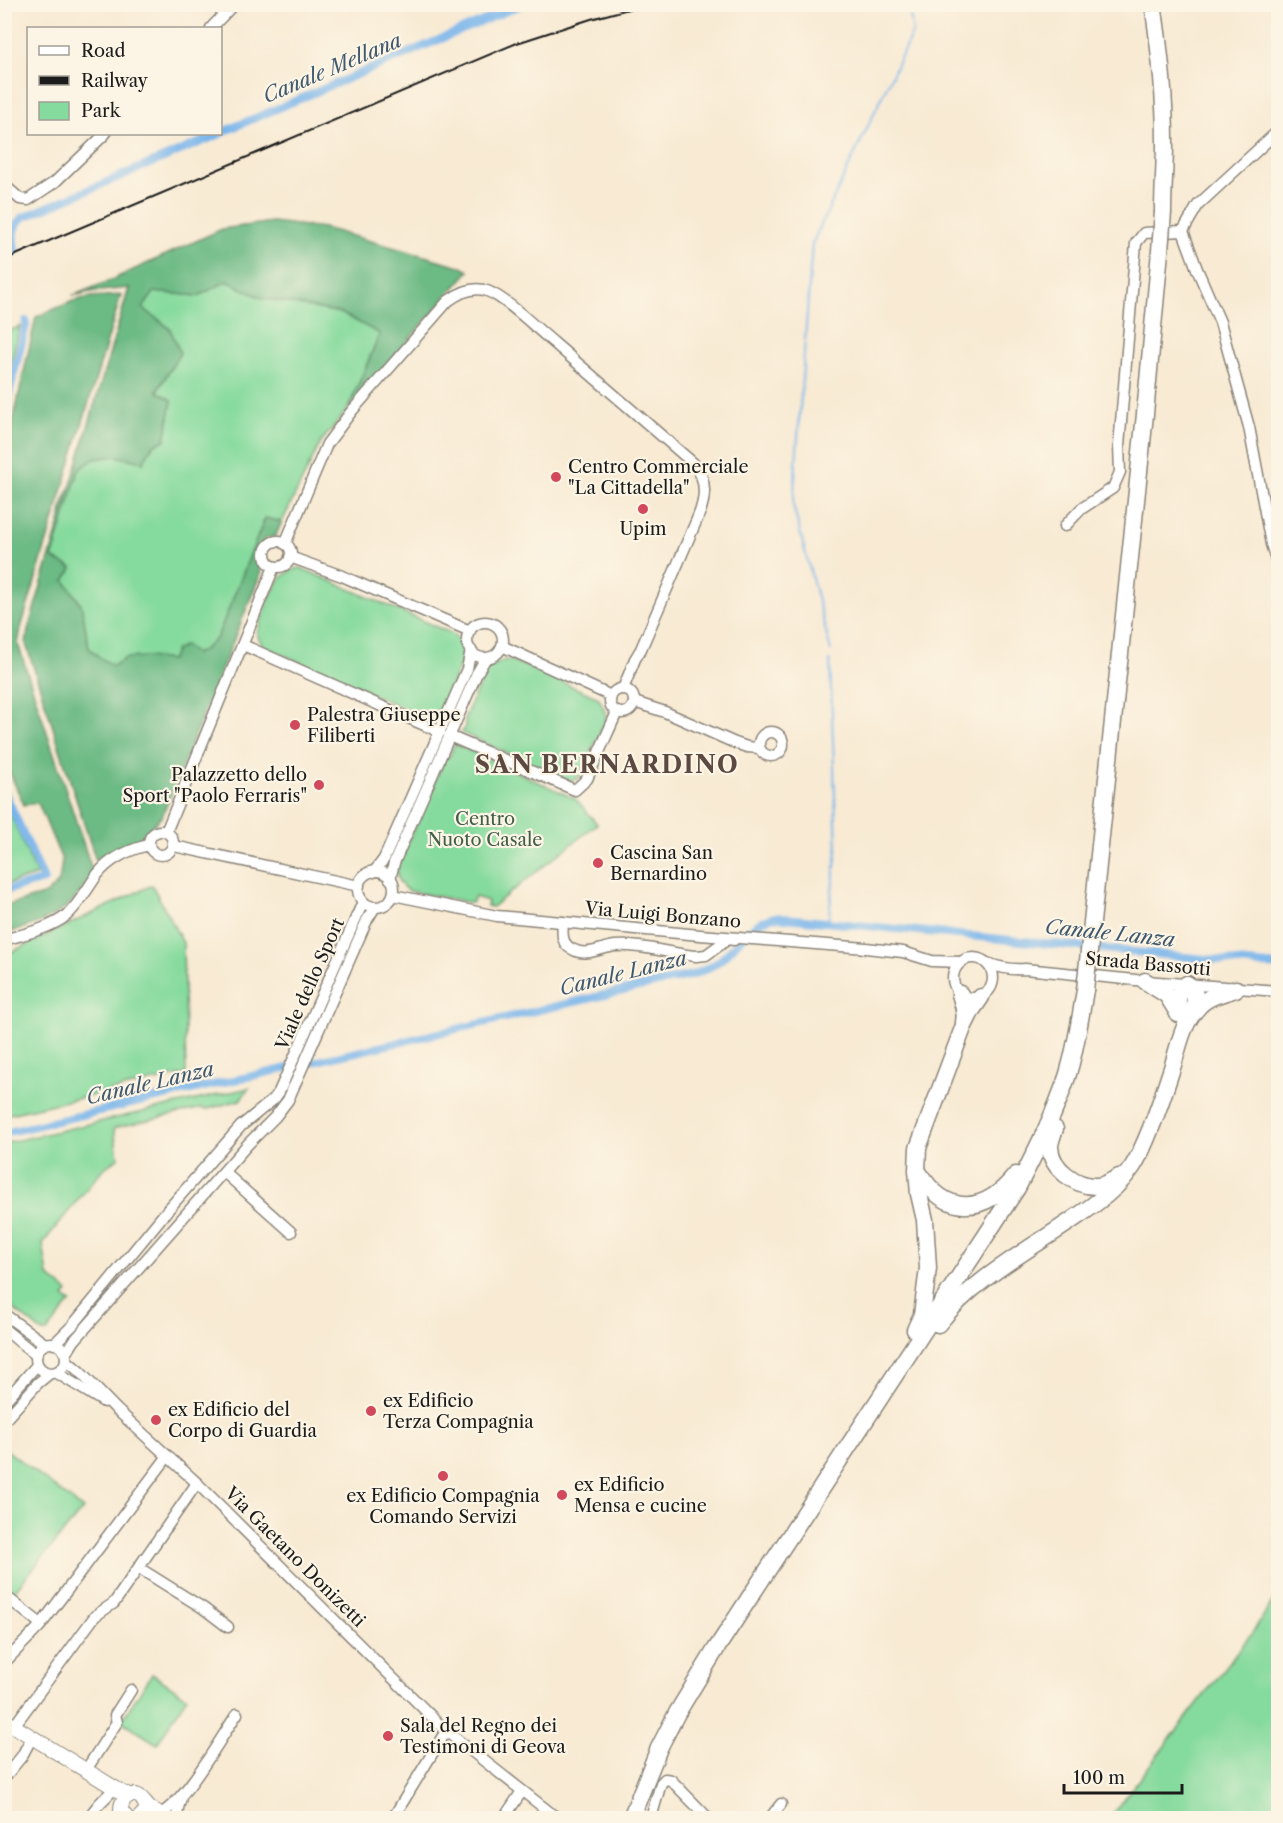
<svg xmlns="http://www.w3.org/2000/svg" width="1283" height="1823" viewBox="0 0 1283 1823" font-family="'Libre Caslon Text',serif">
  <rect width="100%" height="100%" fill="#fcf5e5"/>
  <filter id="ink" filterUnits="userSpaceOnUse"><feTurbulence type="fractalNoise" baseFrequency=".0167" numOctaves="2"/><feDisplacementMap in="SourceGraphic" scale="12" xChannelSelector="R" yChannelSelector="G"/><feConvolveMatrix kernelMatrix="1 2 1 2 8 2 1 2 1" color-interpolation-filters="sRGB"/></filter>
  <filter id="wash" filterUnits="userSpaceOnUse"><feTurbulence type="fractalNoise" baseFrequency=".008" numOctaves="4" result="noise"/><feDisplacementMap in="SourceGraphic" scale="24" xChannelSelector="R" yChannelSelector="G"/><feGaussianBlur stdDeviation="1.35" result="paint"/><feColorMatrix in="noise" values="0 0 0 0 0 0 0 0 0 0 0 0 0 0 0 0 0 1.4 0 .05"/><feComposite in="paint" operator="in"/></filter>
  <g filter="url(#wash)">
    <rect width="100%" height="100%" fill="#f8ead3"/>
    <g fill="#85da9d" stroke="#507b5c" stroke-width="1.5">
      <polygon points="227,281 262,298 341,313 380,333 348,409 321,442 282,522 265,519 249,558 253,576 249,594 246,602 239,612 222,625 217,638 202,651 195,654 185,645 176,650 171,660 147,657 126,658 113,666 98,656 89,648 81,604 65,581 72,568 52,558 61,527 61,512 64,500 70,488 76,480 79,470 94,459 116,456 143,462 153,445 165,440 172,400 157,392 180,353 170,329 161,321 142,308 154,292 198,296"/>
      <polygon points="20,326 5,388 5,333"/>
      <path d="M301 568 453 634 458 639 464 656 442 707 436 713 433 721 263 646 258 637 257 632C266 610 273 570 301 568Z"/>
      <polygon points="505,660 513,661 599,698 605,712 606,719 581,774 577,779 569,781 462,733 465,727 465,717 485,672 488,668"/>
      <path d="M455 744 576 799 597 824 492 907 487 906 488 901 475 897 472 903 409 891C398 885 395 876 398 864L446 757H449Z"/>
      <polygon points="5,802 37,875 5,885 4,885"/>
      <polygon points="152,885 183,943 186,1074 5,1115 5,955"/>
      <polygon points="249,1088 240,1100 204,1110 203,1108 114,1128 118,1158 102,1170 43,1243 48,1276 68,1292 64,1297 71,1302 47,1332 42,1332 5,1302 5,1265 7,1260 4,1249 5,1143"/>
      <polygon points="4,1448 83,1509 12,1594 5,1588"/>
      <polygon points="1278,1594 1278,1818 1215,1818 1206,1813 1202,1818 1109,1818 1252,1633"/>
      <polygon points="152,1674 187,1697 157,1744 121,1721"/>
    </g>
    <g fill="#6cba84" stroke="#446b50" stroke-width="1.5">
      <path d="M272 222 324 228 460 266 469 271 348 409 380 334 341 313 262 298 227 281 198 296 154 292 143 308 170 329 180 353 157 391 172 400 165 440 153 445 143 462 116 456 94 459 79 470 52 558 72 568 65 581 81 604 89 648 98 656 113 666 126 658 147 657 171 660 176 650 185 645 195 654 202 651 217 638 265 518 282 522 275 537 266 538C255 553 256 556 261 573L162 816 136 842 113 854 98 867 26 644 28 630 129 288 90 292 72 296 107 282 222 229Z"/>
      <path d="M121 295 21 628 18 644 93 873C87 882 81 893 73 901 55 920 29 926 5 934V906L46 894 59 882 62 860 38 803 24 805 5 762 4 494 8 480 5 477V458L36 317 73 301 90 297Z"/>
    </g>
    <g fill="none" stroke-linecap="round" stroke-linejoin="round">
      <g stroke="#79b5eb" stroke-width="2">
        <polyline points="831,651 793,505 812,244 913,31 908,4"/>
        <polyline points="828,922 837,851 830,661"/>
      </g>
      <g stroke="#79b5eb" stroke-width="8">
        <polyline points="220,133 523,4"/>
        <path d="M15 251C13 236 11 230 22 218L220 134"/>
        <polyline points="4,413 26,325 26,321"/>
        <polyline points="4,791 44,880 4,891"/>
        <path d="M4 1133 692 975C702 971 710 968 718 962 739 945 747 924 774 917L1278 966"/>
      </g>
    </g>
  </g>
  <g filter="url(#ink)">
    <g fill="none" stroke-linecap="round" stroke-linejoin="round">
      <g stroke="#8a8378" stroke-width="13">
        <g id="minor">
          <polyline points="211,28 234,4"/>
          <polyline points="1278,131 1198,205 1183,231 1197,269 1220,322 1249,427 1271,544 1278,566"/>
          <polyline points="4,185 20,199 28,200 55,182 105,134"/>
          <polyline points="1065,526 1081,509 1113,488 1120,472 1119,446 1136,243 1144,233 1183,231"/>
          <circle cx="278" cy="554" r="13"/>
          <path d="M285 544 327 444 351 412 448 301C459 293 473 286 487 291 505 297 537 329 553 342 599 382 646 422 693 463 708 479 706 498 698 517L641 649 635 659 623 689"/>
          <polyline points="290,557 342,576 470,631"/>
          <circle cx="485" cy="640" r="18"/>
          <polyline points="243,645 440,732"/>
          <polyline points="502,646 611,696"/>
          <circle cx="622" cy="701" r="12"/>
          <polyline points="634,702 665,712 735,743 747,747 759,748"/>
          <circle cx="771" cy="744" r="12"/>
          <polyline points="449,736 575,790 587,779 617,712"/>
          <circle cx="161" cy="843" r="12"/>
          <polyline points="166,832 274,567"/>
          <polyline points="174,846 359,886"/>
          <circle cx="376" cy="889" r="18"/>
          <polyline points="374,872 384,859 467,669 471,650"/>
          <polyline points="390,879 394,863 477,673 486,658"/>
          <polyline points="393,895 497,916 700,935 866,948 903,952 932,961 961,962"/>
          <path d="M563 922C562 934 561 945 574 950 587 957 602 947 616 946 640 944 671 954 696 956L706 955 728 939 734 940"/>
          <path d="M4 940C24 934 49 929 66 916 79 905 87 889 97 875 109 859 130 849 149 845"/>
          <circle cx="973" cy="978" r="20"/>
          <path d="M987 963C1000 968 1011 970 1025 969L1145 981 1278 991"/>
          <polyline points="224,1172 291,1232"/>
          <polyline points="4,1314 45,1344"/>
          <polyline points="4,1329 36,1355"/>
          <circle cx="51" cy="1358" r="15"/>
          <polyline points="54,1344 73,1325 165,1213 241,1126 274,1099 279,1092 363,902"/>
          <polyline points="66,1354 74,1341 248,1144 275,1117 288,1100 367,920 375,907"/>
          <polyline points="66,1360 80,1372 117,1410 197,1483 446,1731 557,1818"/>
          <polyline points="57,1373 104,1402"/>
          <polyline points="4,1402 37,1365"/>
          <polyline points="4,1421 38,1383 49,1374"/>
          <polyline points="139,1568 203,1608 228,1627"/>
          <polyline points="4,1595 41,1624"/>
          <polyline points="4,1663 40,1626 168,1456"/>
          <polyline points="14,1726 95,1616 114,1603 197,1483"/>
          <polyline points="86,1770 117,1722 115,1715 131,1690"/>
          <polyline points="4,1778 22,1756 32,1737"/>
          <path d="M160 1814C185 1802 220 1739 237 1714"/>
          <polyline points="88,1818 99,1804 110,1793"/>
          <polyline points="177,1818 178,1808 181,1798"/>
          <polyline points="393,1818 446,1731"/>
          <polyline points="504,1818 522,1791"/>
          <polyline points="651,1818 661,1783 665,1779 671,1780 708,1818"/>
          <polyline points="770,1818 781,1804"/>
        </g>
      </g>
      <g stroke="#8a8378" stroke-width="16">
        <g id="major">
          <polyline points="4,1720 123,1793 132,1795"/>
          <polyline points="145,1802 149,1807 166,1818"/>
          <path d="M127 1818 121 1811C120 1790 146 1789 146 1811L139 1818"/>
        </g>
      </g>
      <g stroke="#8a8378" stroke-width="19">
        <g id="highway">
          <path d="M1153 4C1160 50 1165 96 1165 142 1165 165 1163 189 1163 212"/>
          <polyline points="1091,932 1145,414 1160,251"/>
          <polyline points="1145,981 1167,995 1178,1013"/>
          <path d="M960 994C963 1004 966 1012 964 1022"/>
          <path d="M1178 1014C1177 1001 1177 992 1187 984L1194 989 1195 1001 1191 1014"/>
          <path d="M1055 1129C1053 1134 1050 1142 1050 1147 1051 1169 1077 1187 1097 1186 1104 1186 1113 1180 1119 1177"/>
          <path d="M919 1173C947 1217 985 1214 1016 1175"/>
          <path d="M938 1324C974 1278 1028 1251 1075 1218 1097 1203 1118 1188 1133 1166 1148 1142 1163 1096 1172 1068 1179 1046 1182 1023 1199 1006 1208 996 1223 993 1236 989"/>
          <polyline points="915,1330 922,1315 928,1268 925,1220 919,1194 917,1170 918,1148 963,1028 972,1010 981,997"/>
          <path d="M631 1818 659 1748 677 1713 716 1649 1017 1188C1036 1152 1054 1116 1067 1077 1076 1049 1080 1019 1085 990"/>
        </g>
      </g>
      <use href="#minor" stroke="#fff" stroke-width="10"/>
      <use href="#major" stroke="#fff" stroke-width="14"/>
      <use href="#highway" stroke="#fff" stroke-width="16"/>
      <polyline stroke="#1c1c1c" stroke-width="2" points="4,260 517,43 591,19 647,4"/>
      <g stroke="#8a8378" stroke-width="19" stroke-linecap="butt">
        <g id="highway-bridge">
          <polyline points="1160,251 1163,212"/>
          <polyline points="1085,990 1091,932"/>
        </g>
      </g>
      <use href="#highway-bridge" stroke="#fff" stroke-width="16"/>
    </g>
  </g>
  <g fill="#d1495b" stroke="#fcf5e5" stroke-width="2">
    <circle cx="556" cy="477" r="6"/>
    <circle cx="643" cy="509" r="6"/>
    <circle cx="295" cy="725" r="6"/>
    <circle cx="319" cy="785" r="6"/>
    <circle cx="598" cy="863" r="6"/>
    <circle cx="371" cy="1411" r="6"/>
    <circle cx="156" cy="1420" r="6"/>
    <circle cx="443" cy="1476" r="6"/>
    <circle cx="562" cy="1495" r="6"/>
    <circle cx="388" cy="1736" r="6"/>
  </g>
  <g text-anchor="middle" stroke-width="4.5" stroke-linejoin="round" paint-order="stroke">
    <g font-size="18" fill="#1c1c1c" stroke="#fcf5e5" text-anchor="start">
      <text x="568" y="473">Centro Commerciale<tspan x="568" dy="21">"La Cittadella"</tspan></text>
      <text x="643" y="535" text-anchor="middle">Upim</text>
      <text x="307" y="721">Palestra Giuseppe<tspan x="307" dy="21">Filiberti</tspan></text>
      <text x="307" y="781" text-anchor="end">Palazzetto dello<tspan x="307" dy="21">Sport "Paolo Ferraris"</tspan></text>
      <text x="610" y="859">Cascina San<tspan x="610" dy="21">Bernardino</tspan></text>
      <text x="383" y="1407">ex Edificio<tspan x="383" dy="21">Terza Compagnia</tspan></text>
      <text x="168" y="1416">ex Edificio del<tspan x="168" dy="21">Corpo di Guardia</tspan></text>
      <text x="574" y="1491">ex Edificio<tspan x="574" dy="21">Mensa e cucine</tspan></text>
      <text x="443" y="1502" text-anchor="middle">ex Edificio Compagnia<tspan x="443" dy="21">Comando Servizi</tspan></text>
      <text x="400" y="1732">Sala del Regno dei<tspan x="400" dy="21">Testimoni di Geova</tspan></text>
    </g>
    <g font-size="18" fill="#415e49" stroke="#fcf5e5">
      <text x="485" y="825">Centro<tspan x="485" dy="21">Nuoto Casale</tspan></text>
    </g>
    <g font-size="18" fill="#1c1c1c" stroke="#fcf5e5">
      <text transform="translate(663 915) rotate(5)" y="6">Via Luigi Bonzano</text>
      <text transform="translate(1148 964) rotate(5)" y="6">Strada Bassotti</text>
      <text transform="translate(310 984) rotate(-66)" y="6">Viale dello Sport</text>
      <text transform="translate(295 1557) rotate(45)" y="6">Via Gaetano Donizetti</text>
    </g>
    <g font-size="20" font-style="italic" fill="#41596f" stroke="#fcf5e5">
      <text transform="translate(332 68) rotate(-23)" y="7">Canale Mellana</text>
      <text transform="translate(1110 933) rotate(6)" y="7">Canale Lanza</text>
      <text transform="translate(623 973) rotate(-14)" y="7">Canale Lanza</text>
      <text transform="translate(150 1083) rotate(-13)" y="7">Canale Lanza</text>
    </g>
    <g font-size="24" font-weight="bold" letter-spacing="1.5" fill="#5c4941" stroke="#fcf5e5">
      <text x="607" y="773">SAN BERNARDINO</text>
    </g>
  </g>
  <rect width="1283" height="1823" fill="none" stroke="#fcf5e5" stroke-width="24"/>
  <rect x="27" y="27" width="195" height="108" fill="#fcf5e5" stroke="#a29e95" stroke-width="1.5"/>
  <rect x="39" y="46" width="30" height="9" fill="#ffffff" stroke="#a29e95" stroke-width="1.5"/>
  <text x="81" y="57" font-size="18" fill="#1c1c1c">Road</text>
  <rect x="39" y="76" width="30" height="9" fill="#1c1c1c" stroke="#a29e95" stroke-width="1.5"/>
  <text x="81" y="87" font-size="18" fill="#1c1c1c">Railway</text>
  <rect x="39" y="102" width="30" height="18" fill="#85da9d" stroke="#a29e95" stroke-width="1.5"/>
  <text x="81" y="117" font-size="18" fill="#1c1c1c">Park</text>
  <path d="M1064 1784v9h118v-9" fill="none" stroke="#1c1c1c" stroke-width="3"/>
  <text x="1073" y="1784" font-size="18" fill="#1c1c1c" stroke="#fcf5e5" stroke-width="4.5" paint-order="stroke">100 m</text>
</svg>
